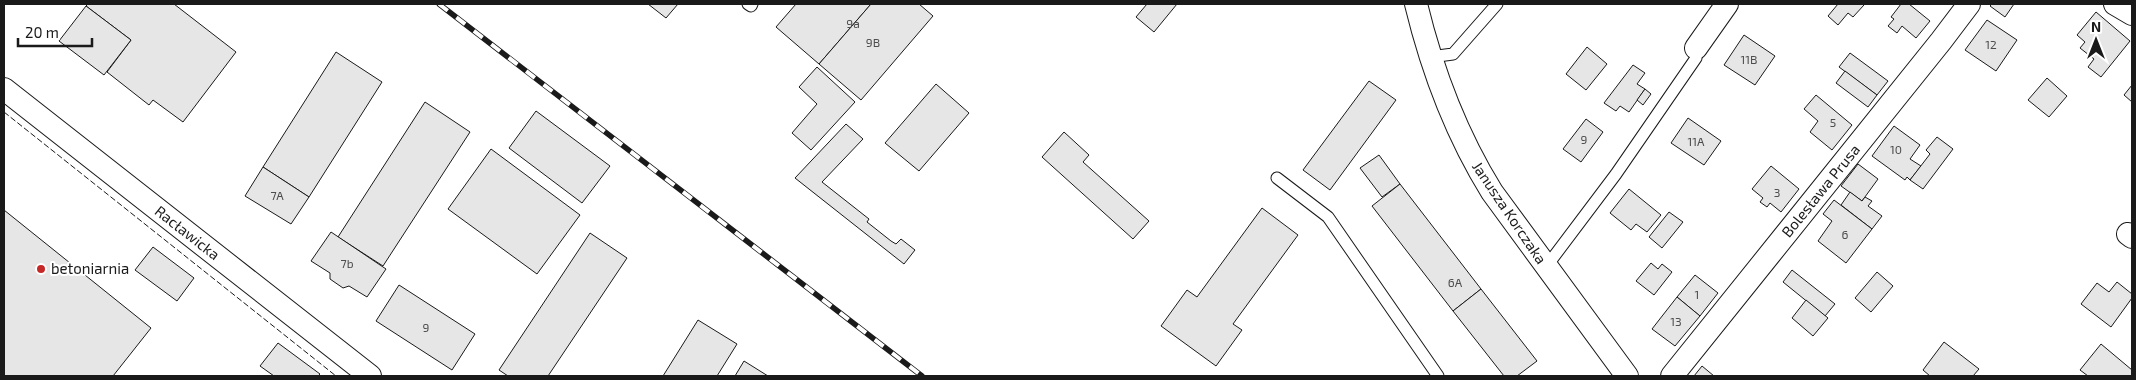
<svg xmlns="http://www.w3.org/2000/svg" width="2136" height="380" viewBox="0 0 2136 380" font-family="'Exo 2',sans-serif">
  <rect width="100%" height="100%" fill="#fff"/>
  <g fill="#e6e6e6" stroke="#1a1a1a">
    <polygon points="88,4 174,4 236,52 183,122 153,100 149,105 107,72 131,40 86,6"/>
    <polygon points="648,4 678,4 666,18"/>
    <polygon points="796,4 871,4 819,64 776,27"/>
    <polygon points="871,4 919,4 933,16 861,100 819,64"/>
    <polygon points="1147,4 1177,4 1154,32 1136,17"/>
    <polygon points="1838,4 1863,4 1864,5 1853,17 1848,13 1838,25 1828,16"/>
    <polygon points="1901,4 1909,4 1930,21 1916,38 1902,26 1897,33 1888,26 1894,19 1891,17"/>
    <polygon points="1992,4 2014,4 2005,17 1990,6"/>
    <polygon points="86,6 131,40 104,75 59,41"/>
    <polygon points="2096,12 2130,41 2101,77 2088,67 2094,59 2080,48 2085,42 2077,35"/>
    <polygon points="1987,20 2017,40 1996,71 1965,50"/>
    <polygon points="1744,35 1775,56 1755,85 1724,65"/>
    <polygon points="1587,47 1607,64 1586,90 1566,74"/>
    <polygon points="336,52 382,82 309,197 263,167"/>
    <polygon points="1850,53 1888,81 1877,95 1839,67"/>
    <polygon points="1633,65 1645,73 1637,84 1645,89 1629,112 1620,106 1616,111 1604,103"/>
    <polygon points="817,67 855,102 811,150 792,133 817,104 799,87"/>
    <polygon points="1845,71 1877,95 1868,107 1836,83"/>
    <polygon points="2047,78 2067,96 2049,117 2028,100"/>
    <polygon points="1369,81 1396,100 1330,190 1303,170"/>
    <polygon points="936,84 969,113 919,171 885,143"/>
    <polygon points="2132,85 2132,102 2124,95"/>
    <polygon points="1645,89 1651,94 1643,105 1637,100"/>
    <polygon points="1816,95 1852,125 1832,150 1810,132 1818,121 1804,109"/>
    <polygon points="425,102 470,132 383,266 338,237"/>
    <polygon points="536,111 610,166 582,203 509,148"/>
    <polygon points="1688,118 1721,141 1704,165 1671,143"/>
    <polygon points="1586,119 1603,132 1581,162 1563,149"/>
    <polygon points="846,124 863,139 822,182 869,219 867,222 891,241 896,244 901,239 915,250 904,264 795,178"/>
    <polygon points="1894,126 1920,145 1910,159 1921,166 1910,180 1907,177 1905,180 1872,156"/>
    <polygon points="1064,132 1089,155 1083,162 1149,221 1133,239 1042,157"/>
    <polygon points="1937,137 1953,149 1923,189 1910,180 1930,154 1926,150"/>
    <polygon points="491,149 580,215 537,274 448,209"/>
    <polygon points="1379,155 1400,184 1382,197 1360,168"/>
    <polygon points="1858,164 1878,179 1862,201 1841,186"/>
    <polygon points="1771,166 1799,189 1781,212 1770,203 1767,207 1760,202 1763,198 1752,189"/>
    <polygon points="263,167 309,197 291,224 245,196"/>
    <polygon points="1400,184 1481,289 1453,311 1372,206"/>
    <polygon points="1629,189 1661,215 1647,232 1636,224 1631,230 1610,213"/>
    <polygon points="1850,192 1862,201 1865,197 1872,201 1868,206 1882,216 1872,229 1841,205"/>
    <polygon points="1834,200 1872,229 1846,263 1818,241 1832,221 1823,214"/>
    <polygon points="1262,208 1298,235 1233,324 1242,330 1216,366 1161,326 1187,290 1197,297"/>
    <polygon points="4,210 151,328 113,376 4,376"/>
    <polygon points="1669,212 1683,222 1662,248 1649,237"/>
    <polygon points="331,232 386,269 367,297 349,286 343,288 330,279 330,273 311,261"/>
    <polygon points="590,233 627,258 548,376 508,376 499,370"/>
    <polygon points="153,247 194,278 177,301 135,270"/>
    <polygon points="1651,263 1658,269 1662,264 1672,272 1654,295 1636,281"/>
    <polygon points="1792,270 1835,304 1825,316 1783,282"/>
    <polygon points="1877,272 1893,286 1871,312 1855,298"/>
    <polygon points="1695,275 1718,293 1700,316 1677,297"/>
    <polygon points="2117,282 2132,294 2132,298 2111,327 2081,304 2097,283 2109,292"/>
    <polygon points="399,285 475,334 452,370 376,321"/>
    <polygon points="1481,289 1537,361 1517,376 1504,376 1453,311"/>
    <polygon points="1677,297 1700,316 1675,346 1652,329"/>
    <polygon points="1806,300 1828,318 1813,336 1792,318"/>
    <polygon points="698,320 737,344 717,376 663,376"/>
    <polygon points="1944,342 1979,369 1973,376 1930,376 1923,370"/>
    <polygon points="278,343 320,374 318,376 274,376 260,366"/>
    <polygon points="2101,344 2132,370 2132,376 2088,376 2080,370"/>
    <polygon points="744,361 768,376 735,376"/>
    <polygon points="1702,366 1714,376 1694,376"/>
  </g>
  <g fill="none" stroke-linecap="round" stroke-linejoin="round">
    <g stroke="#1a1a1a" stroke-width="13">
      <g id="lane">
        <polyline points="748,4 751,6 752,4"/>
        <polyline points="1430,57 1453,54 1497,4"/>
        <polyline points="1277,178 1328,217 1438,376"/>
        <polyline points="1546,267 1616,174 1696,58 1696,48"/>
      </g>
    </g>
    <g stroke="#1a1a1a" stroke-width="24">
      <g id="street">
        <path d="M1416 4C1432 70 1456 134 1492 192L1627 376"/>
        <polyline points="2115,4 2132,14"/>
        <polyline points="1696,48 1727,4"/>
        <polyline points="4,89 370,376"/>
        <polyline points="2128,234 2132,237"/>
        <polyline points="1672,376 1941,41 1969,4"/>
      </g>
    </g>
    <use href="#lane" stroke="#fff" stroke-width="11"/>
    <use href="#street" stroke="#fff" stroke-width="22"/>
    <g stroke="#1a1a1a" stroke-width="5.5">
      <polyline id="rail" points="439,4 922,376"/>
    </g>
    <use href="#rail" stroke="#fff" stroke-width="4" stroke-dasharray="11" stroke-linecap="butt"/>
    <polyline stroke="#1a1a1a" stroke-width="1" stroke-dasharray="6 2.5" stroke-linecap="butt" points="4,112 336,376"/>
  </g>
  <circle fill="#c62828" stroke="#fff" stroke-width="2" cx="41" cy="269" r="5"/>
  <g text-anchor="middle" stroke-width="4" stroke-linejoin="round" paint-order="stroke">
    <g font-size="12" fill="#4d4d4d">
      <text x="853" y="28">9a</text>
      <text x="873" y="47">9B</text>
      <text x="1991" y="49">12</text>
      <text x="1749" y="64">11B</text>
      <text x="1833" y="127">5</text>
      <text x="1584" y="144">9</text>
      <text x="1696" y="146">11A</text>
      <text x="1896" y="154">10</text>
      <text x="1777" y="197">3</text>
      <text x="277" y="200">7A</text>
      <text x="1845" y="239">6</text>
      <text x="347" y="268">7b</text>
      <text x="1455" y="287">6A</text>
      <text x="1697" y="299">1</text>
      <text x="1676" y="326">13</text>
      <text x="426" y="332">9</text>
    </g>
    <g font-size="15" fill="#1a1a1a" stroke="#fff">
      <text transform="translate(1821 191) rotate(-51)" y="5">Bolesława Prusa</text>
      <text transform="translate(1509 213) rotate(56)" y="5">Janusza Korczaka</text>
      <text transform="translate(187 233) rotate(38)" y="5">Racławicka</text>
    </g>
    <g font-size="15" fill="#1a1a1a" stroke="#fff" text-anchor="start">
      <text x="51" y="274">betoniarnia</text>
    </g>
  </g>
  <rect width="2136" height="380" fill="none" stroke="#1a1a1a" stroke-width="10"/>
  <g transform="translate(2096 40)" stroke="#ffffff" stroke-width="4" paint-order="stroke">
  <path d="M0-4L9 19L0 12L-9 19Z" fill="#1a1a1a"/>
  <text y="-8" font-size="14" font-weight="bold" text-anchor="middle" fill="#1a1a1a">N</text>
  </g>
  <path d="M18 38v8h74v-8" fill="none" stroke="#1a1a1a" stroke-width="2.5"/>
  <text x="25" y="38" font-size="15" fill="#1a1a1a" stroke="#ffffff" stroke-width="4" paint-order="stroke">20 m</text>
</svg>
